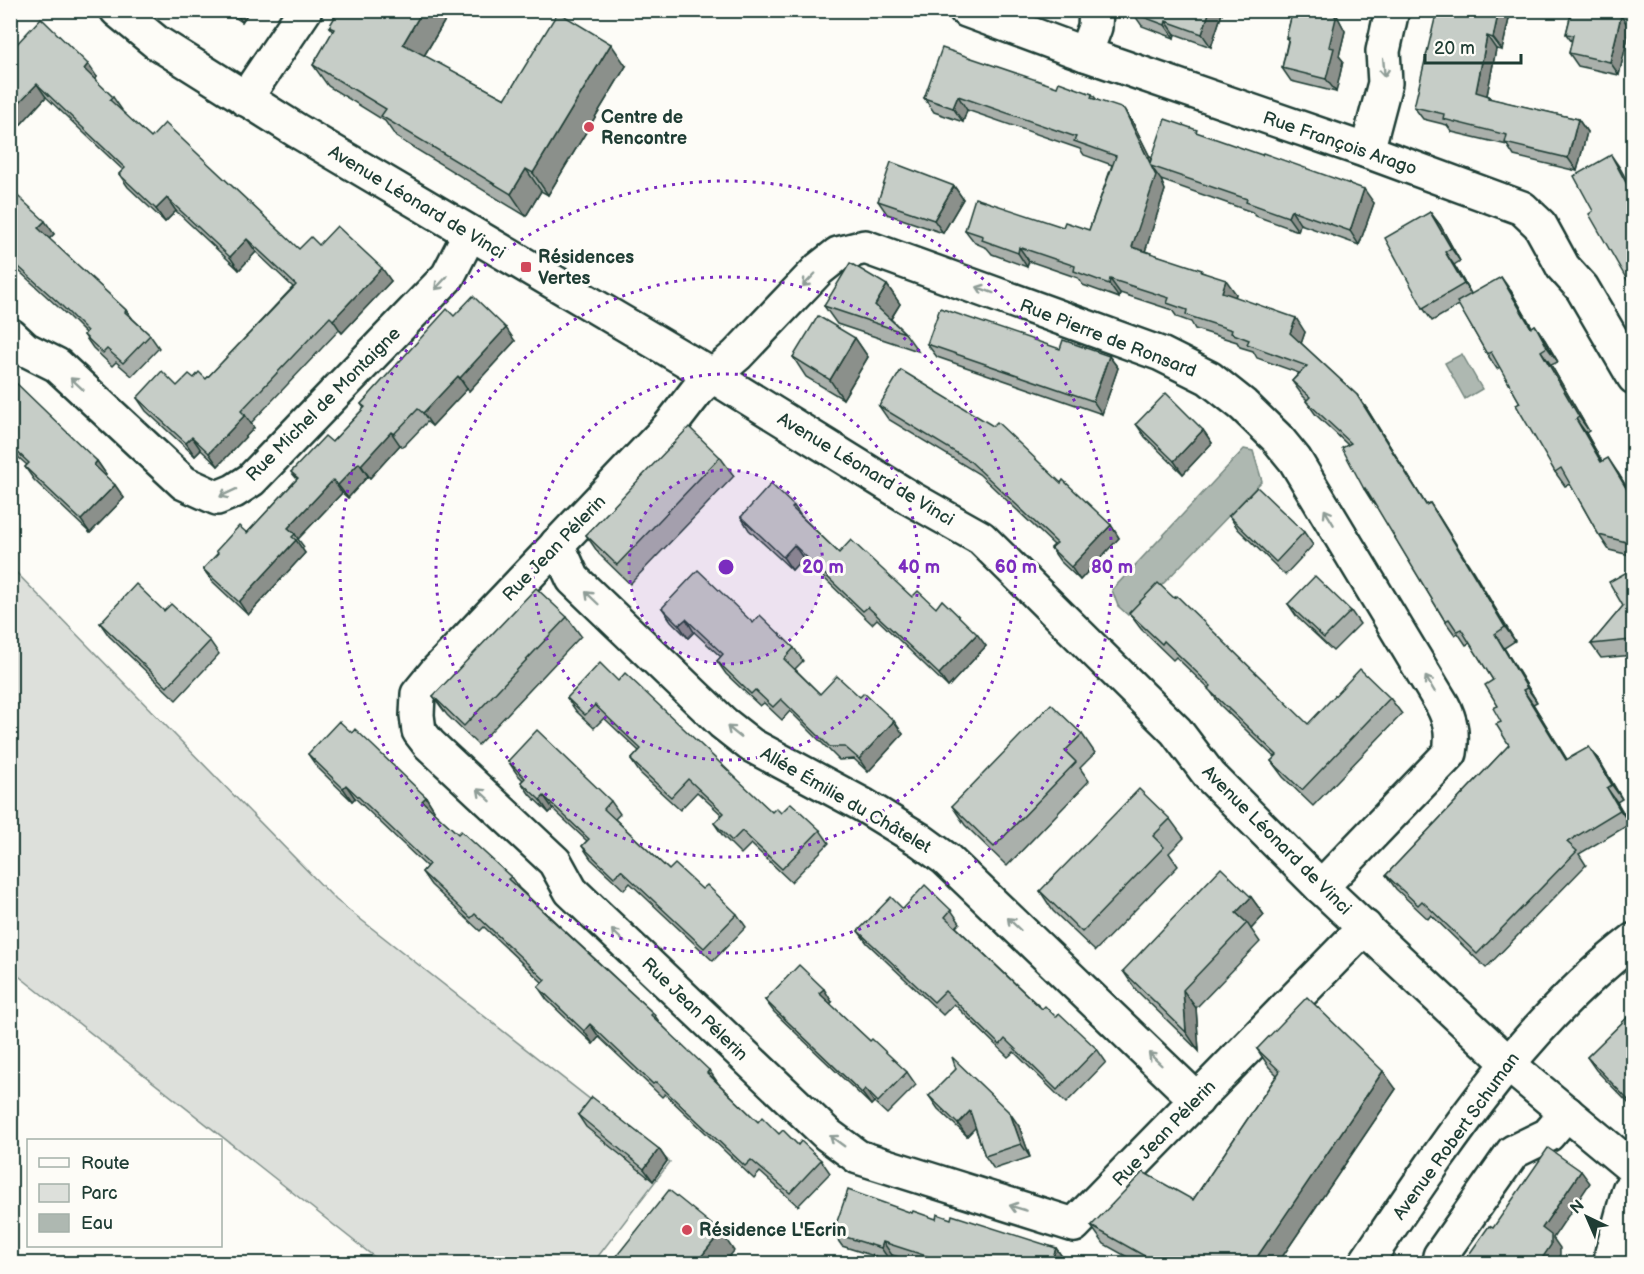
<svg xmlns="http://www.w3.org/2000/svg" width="1644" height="1274" viewBox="0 0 1644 1274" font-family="'Balsamiq Sans',sans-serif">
  <rect width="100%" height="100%" fill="#fdfcf7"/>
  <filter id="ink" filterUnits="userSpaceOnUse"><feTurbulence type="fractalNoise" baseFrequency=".0167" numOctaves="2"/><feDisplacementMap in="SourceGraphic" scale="12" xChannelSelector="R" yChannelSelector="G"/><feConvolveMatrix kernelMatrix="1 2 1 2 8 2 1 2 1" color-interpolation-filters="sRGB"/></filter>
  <g filter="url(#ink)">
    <polygon fill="#dde0db" stroke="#7e8e88" stroke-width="1.5" points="10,566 336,900 670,1162 593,1263 382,1263 11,970"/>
    <g fill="#aeb8b1" stroke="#75877f" stroke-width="1.5">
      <polygon points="1462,354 1482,389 1465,399 1445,363"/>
      <polygon points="1244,449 1253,451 1262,481 1138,610 1128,615 1118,606 1112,590"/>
    </g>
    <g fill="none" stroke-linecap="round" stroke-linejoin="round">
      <g stroke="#1f3d34" stroke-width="38">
        <g id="minor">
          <polyline points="117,10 156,42 296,130 713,376 910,498 981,538 1176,731 1210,776 1321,887 1521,1075 1634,1169"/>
          <polyline points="966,10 1085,54 1367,151 1522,208 1540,225 1563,267 1582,288 1634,377"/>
          <polyline points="1085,54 1095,27 1096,10"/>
          <polyline points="245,99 305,10"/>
          <polyline points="1367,151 1385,83 1383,51 1392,10"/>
          <polyline points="10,335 25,349 57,365 184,483 217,498 234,491 251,480 448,276 470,233"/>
          <polyline points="557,544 573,579 723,723 751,745 863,805 920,840 946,859 1197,1100"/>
          <path d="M1321 887 1450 753C1453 734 1451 721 1442 704L1295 460 1277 438 1243 405 1209 378 1161 354 865 247 838 254 819 269 737 355 700 387 669 427 436 672 418 694 417 715 419 731 429 744 555 862 571 891 828 1135 858 1157 1074 1225 1365 927"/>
          <polyline points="1440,1256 1513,1152 1548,1135 1567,1113"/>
          <path d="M1365 1264C1444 1147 1521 1027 1634 940"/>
          <polyline points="1612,1264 1612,1253 1629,1190 1634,1186"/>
        </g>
      </g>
      <use href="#minor" stroke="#fdfcf7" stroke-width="33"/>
    </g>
    <g fill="#aab0ab" stroke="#1f3d34" stroke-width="1.5">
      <polygon points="224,10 250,10 242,22"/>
      <polygon points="451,10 424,56 505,99 626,66 548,195 541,191 526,216 396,137 385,121 328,86 313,65 333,32 329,27"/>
      <polygon points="1223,10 1211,47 1175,34 1174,38 1142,26 1133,13"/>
      <polygon points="1293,10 1334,10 1345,31 1339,56 1343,61 1336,92 1291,81 1282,68 1288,40 1286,38"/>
      <polygon points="1511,10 1502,50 1496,49 1487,95 1489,96 1491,99 1578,119 1587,132 1577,171 1514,156 1507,145 1452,132 1447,125 1423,119 1414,107"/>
      <polygon points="1572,10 1621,10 1620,16 1630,28 1619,75 1578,66 1569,53 1572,42 1566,34"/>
      <polygon points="10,44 14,47 97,77 95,80 113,97 122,110 121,111 151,138 299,249 319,245 391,281 342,333 339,330 251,423 254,428 218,466 201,450 195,456 146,411 137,398 177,386 194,378 206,379 293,287 256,252 239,270 176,211 165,222 128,187 119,174 123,170 46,97 11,135 13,137 10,140"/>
      <polygon points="1057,87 1092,94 1097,100 1133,123 1151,159 1200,134 1374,203 1359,245 1300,224 1298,231 1256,216 1252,212 1161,180 1165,190 1145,251 1204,273 1236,294 1235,297 1305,332 1301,343 1357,395 1367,409 1426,505 1430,503 1439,517 1473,571 1515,641 1504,648 1537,702 1533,704 1567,760 1599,760 1622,799 1617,802 1630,824 1579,854 1586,865 1486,968 1431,915 1428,919 1396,889 1386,875 1509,745 1501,722 1493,680 1470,643 1466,645 1458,633 1455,635 1445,621 1374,502 1373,503 1364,489 1348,445 1316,415 1306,401 1307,400 1302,395 1292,381 1299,373 1257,358 1253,351 1240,347 1237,342 1195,329 1191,322 1177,317 1172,310 1120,293 1119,298 1083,285 1078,278 1029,261 1027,267 992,254 987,248 975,243 965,230 1063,227 1089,230 1112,165 1084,155 1080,149 967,110 963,122 934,112 924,98"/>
      <polygon points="954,186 963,199 943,233 887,214 878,201"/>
      <polygon points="10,189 54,234 49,239 126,310 133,319 150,335 159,348 132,376 116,362 112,366 93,348 84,335 85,333 69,317 19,271 17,273 10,268"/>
      <polygon points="1430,212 1440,225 1460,261 1454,265 1471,294 1511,291 1532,327 1535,325 1545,340 1558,362 1551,365 1589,431 1586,433 1602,461 1618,473 1634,499 1634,556 1609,550 1599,535 1570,484 1565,486 1555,472 1520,403 1500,367 1497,369 1487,354 1459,305 1432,321 1423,308"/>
      <polygon points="887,285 900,304 891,319 905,333 918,351 837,324 824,306"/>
      <polygon points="454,316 515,341 469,391 467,389 432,426 427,422 403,447 400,445 370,478 368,476 348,498 342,493 298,539 304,547 302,549 305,553 248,615 212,581 203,569 247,533 297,479 291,472 332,442 364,408 361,404"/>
      <polygon points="855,338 868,357 843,399 806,377 793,357"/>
      <polygon points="927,344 1060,349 1109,356 1118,368 1102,414 937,357"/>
      <polygon points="10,382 97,461 106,474 105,476 115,485 124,498 90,533 34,480 25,467 27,465 10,450"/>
      <polygon points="879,406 1061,483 1111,525 1119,538 1080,580 1060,561 1051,548 1054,545 979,474 888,419"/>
      <polygon points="1136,424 1203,430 1212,443 1183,474 1145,437"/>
      <polygon points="720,457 734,476 630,584 599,554 586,535"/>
      <polygon points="794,506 801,516 839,553 912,597 936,608 986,646 948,687 877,619 872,624 803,558 792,570 749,530 741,517"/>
      <polygon points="1229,516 1304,532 1313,545 1285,575 1238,529"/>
      <polygon points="1634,568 1634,655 1601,658 1591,644 1623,606"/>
      <polygon points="1288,604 1351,611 1360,624 1333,651 1297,617"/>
      <polygon points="662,608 753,623 794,648 803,661 795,669 820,694 860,697 903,734 868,772 854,759 839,760 790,711 782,720 764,703 760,706 726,674 717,661 721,657 694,632 688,638 671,621"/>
      <polygon points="164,611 210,641 219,654 176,700 109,636 100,623"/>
      <polygon points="1129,613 1308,724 1390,698 1402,714 1313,806 1283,777 1271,761 1275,758 1220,705 1209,689 1176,657 1173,660 1141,629"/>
      <polygon points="567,617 581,636 478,745 447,715 433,696"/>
      <polygon points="618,681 772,812 781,813 820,830 829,843 791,882 751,844 741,854 723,836 714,823 722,815 697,792 680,810 640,773 631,760 639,751 604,718 594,728 576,711 567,698"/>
      <polygon points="352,733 426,797 434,810 433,811 458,834 511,877 519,888 653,1013 660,1023 718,1083 758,1122 798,1145 821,1160 830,1173 798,1206 760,1172 754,1179 665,1094 662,1097 599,1037 593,1044 547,1000 538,987 543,983 484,927 480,931 431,885 422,872 427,867 355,798 352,801 317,767 308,754"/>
      <polygon points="1082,734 1095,753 1080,768 1089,781 1007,866 965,825 952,806"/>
      <polygon points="508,761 611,801 620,814 615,819 669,870 702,889 737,914 746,927 713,961 630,883 624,890 591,859 582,846 587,841 553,809 549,813 530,795 521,782 523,780 517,774"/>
      <polygon points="1170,819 1184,838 1169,853 1178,866 1095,951 1053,911 1040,891"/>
      <polygon points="1251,897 1264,915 1251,929 1260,942 1196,1008 1199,1051 1136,990 1123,971"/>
      <polygon points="903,909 951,910 960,923 956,927 1042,1009 1056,1017 1097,1049 1106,1062 1066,1103 1014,1052 1008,1057 954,1004 943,1015 867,943 858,931"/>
      <polygon points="765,1000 832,1002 830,1004 870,1041 907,1072 916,1085 887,1114 874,1102 871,1105 774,1012"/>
      <polygon points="1634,1011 1634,1109 1596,1070 1587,1057"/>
      <polygon points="1257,1049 1396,1089 1278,1263 1138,1263 1104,1244 1091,1226 1193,1200 1277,1075 1269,1067"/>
      <polygon points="929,1096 1019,1126 1030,1157 994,1169 985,1156 975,1127 967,1136 938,1109"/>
      <polygon points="578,1115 659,1149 667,1161 653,1181 586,1127"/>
      <polygon points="936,1219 951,1219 1056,1248 1065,1261 1064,1263 918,1263 892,1255 890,1261 842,1246 833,1233"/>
    </g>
    <g fill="#8b908b" stroke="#1f3d34" stroke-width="1.5">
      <polygon points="234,10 250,10 242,22"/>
      <polygon points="423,10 451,10 418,66 403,44"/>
      <polygon points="1210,10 1223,10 1211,47 1202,34"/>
      <polygon points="1332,10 1334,10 1345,31 1339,56 1343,61 1336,92 1326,79"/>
      <polygon points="1499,10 1511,10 1502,50 1493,38"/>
      <polygon points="1609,10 1621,10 1618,26 1609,13"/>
      <polygon points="1621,16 1630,28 1619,75 1610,62"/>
      <polygon points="1166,21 1175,34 1174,38 1165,25"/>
      <polygon points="1487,36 1496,49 1485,105 1476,92"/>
      <polygon points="611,44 626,66 548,195 533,173"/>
      <polygon points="88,64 97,77 93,82 84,69"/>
      <polygon points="37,84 46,97 11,135 13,137 10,140 10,112"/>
      <polygon points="958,96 967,110 963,122 953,108"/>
      <polygon points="1124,109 1133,123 1155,167 1150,163"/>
      <polygon points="1578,119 1587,132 1577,171 1568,158"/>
      <polygon points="1611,155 1620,168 1634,193 1630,190"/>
      <polygon points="1151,166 1161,180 1165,190 1142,261 1132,247"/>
      <polygon points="526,169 541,191 526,216 511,194"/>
      <polygon points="954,186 963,199 943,233 934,220"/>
      <polygon points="1364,189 1374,203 1359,245 1350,231"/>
      <polygon points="167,198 176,211 165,222 156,209"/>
      <polygon points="1291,210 1300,224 1298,231 1288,217"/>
      <polygon points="1430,212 1440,225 1460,261 1451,248"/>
      <polygon points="45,221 54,234 47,241 38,228"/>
      <polygon points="247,239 256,252 239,270 230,257"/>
      <polygon points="1019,247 1029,261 1027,267 1018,253"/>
      <polygon points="1445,252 1454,265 1473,297 1464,284"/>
      <polygon points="10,259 19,271 17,273 10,265"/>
      <polygon points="382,268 391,281 342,333 333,320"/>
      <polygon points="1501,277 1511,291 1541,343 1531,328"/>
      <polygon points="1110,279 1120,293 1119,298 1109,284"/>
      <polygon points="1226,280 1236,294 1232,306 1222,292"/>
      <polygon points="887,285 900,304 888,323 875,305"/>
      <polygon points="1296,318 1305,332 1300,347 1290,333"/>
      <polygon points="1535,325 1545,340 1558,362 1547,347"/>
      <polygon points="506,328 515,341 469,391 460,378"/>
      <polygon points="855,338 868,357 843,399 830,380"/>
      <polygon points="1541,351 1551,365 1589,431 1579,417"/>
      <polygon points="1109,356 1118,368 1102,414 1093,401"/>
      <polygon points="458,376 467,389 432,426 423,413"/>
      <polygon points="1357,395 1367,409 1435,519 1426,505"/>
      <polygon points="245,415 254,428 218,466 209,453"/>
      <polygon points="1576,419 1586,433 1611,477 1601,462"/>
      <polygon points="1203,430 1212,443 1183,474 1174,461"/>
      <polygon points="391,432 400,445 370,478 361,465"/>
      <polygon points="192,437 201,450 195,456 186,443"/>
      <polygon points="1608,458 1618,473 1634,499 1634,501"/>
      <polygon points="97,461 106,474 103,478 94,465"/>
      <polygon points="359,463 368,476 348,498 338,485"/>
      <polygon points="333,480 342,493 298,539 295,534 288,528"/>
      <polygon points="115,485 124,498 90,533 81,520"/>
      <polygon points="1430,503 1439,517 1515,641 1505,627"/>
      <polygon points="1111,525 1119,538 1080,580 1071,567"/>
      <polygon points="296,540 305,553 248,615 239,602"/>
      <polygon points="794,545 803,558 792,570 783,557"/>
      <polygon points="686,619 694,632 688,638 679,625"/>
      <polygon points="977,634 986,646 948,687 939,674"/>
      <polygon points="1495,634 1504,648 1537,702 1527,688"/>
      <polygon points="1523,690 1533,704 1576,774 1566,760"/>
      <polygon points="894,721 903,734 868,772 859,759"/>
      <polygon points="1589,747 1599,760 1622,799 1612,785"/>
      <polygon points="346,785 355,798 352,801 343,788"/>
      <polygon points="1607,788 1617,802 1630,824 1620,810"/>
      <polygon points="544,796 553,809 549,813 540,800"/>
      <polygon points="426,797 434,810 431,813 422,801"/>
      <polygon points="1251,897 1264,915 1251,929 1247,923 1236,913"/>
      <polygon points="824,989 832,1002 828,1006 819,993"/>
      <polygon points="1183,990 1196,1008 1199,1051 1186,1032"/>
      <polygon points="590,1024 599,1037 593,1044 584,1031"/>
      <polygon points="709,1070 718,1083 707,1073"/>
      <polygon points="1383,1071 1396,1089 1278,1263 1253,1263"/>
      <polygon points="865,1089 874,1102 871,1105 862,1093"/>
      <polygon points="970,1111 979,1124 967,1136 958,1124"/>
      <polygon points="1010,1113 1019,1126 1030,1157 1021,1144"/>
      <polygon points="659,1149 667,1161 653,1181 644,1169"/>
      <polygon points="1581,1171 1590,1183 1553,1238 1560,1248 1560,1258 1556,1263 1539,1263 1542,1228"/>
      <polygon points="721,1232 734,1251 724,1263 696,1263"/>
      <polygon points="883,1242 892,1255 890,1261 881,1248"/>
      <polygon points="1056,1248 1065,1261 1064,1263 1051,1263"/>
    </g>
    <g fill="#c6cdc7" stroke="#1f3d34" stroke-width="1.5">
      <polygon points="339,10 423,10 403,44 505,99 558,12 611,44 533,173 526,169 511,194 381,116 386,109 313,65 334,29 329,27"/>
      <polygon points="1134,10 1210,10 1202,34 1166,21 1165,25 1133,13"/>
      <polygon points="1293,10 1332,10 1336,18 1329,47 1334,48 1326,79 1282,68 1289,38 1286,38"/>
      <polygon points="1437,10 1499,10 1493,38 1487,36 1476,92 1489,96 1488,98 1578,119 1568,158 1505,143 1507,135 1443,119 1444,114 1414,107"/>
      <polygon points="1572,10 1609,10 1609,13 1621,16 1610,62 1569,53 1573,35 1566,34"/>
      <polygon points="41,18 88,64 84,69 113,97 110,100 151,138 165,123 299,249 311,237 319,245 337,226 382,268 333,320 330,317 241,411 245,415 209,453 192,437 186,443 137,398 162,371 177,386 189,374 194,378 199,372 206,379 296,285 247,239 230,257 167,198 156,209 119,174 125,168 37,84 10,112 10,44 14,47"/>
      <polygon points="942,48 1057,87 1059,82 1092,94 1091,98 1124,109 1150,163 1165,119 1197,130 1196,132 1262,155 1263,153 1364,189 1350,231 1291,210 1288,217 1246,202 1247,199 1151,166 1156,176 1132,247 1202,270 1201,272 1226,280 1222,292 1296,318 1290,333 1357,395 1426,505 1430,503 1463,557 1505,627 1495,634 1527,688 1523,690 1566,760 1589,747 1612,785 1607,788 1620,810 1567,842 1577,851 1477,954 1422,901 1418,905 1386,875 1509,745 1496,724 1501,722 1493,708 1498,706 1485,685 1493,680 1461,629 1457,631 1449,619 1445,621 1365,488 1364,489 1342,448 1351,443 1306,401 1310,397 1292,381 1307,366 1247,344 1249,340 1231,333 1232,330 1186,315 1187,310 1167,303 1169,298 1110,279 1109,284 1074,271 1075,266 1019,247 1018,253 982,240 983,236 965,230 975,198 1063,227 1065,222 1089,230 1116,156 1074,141 1076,137 958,96 953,108 924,98"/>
      <polygon points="1611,155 1630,190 1634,188 1634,292 1589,214 1593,211 1574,176"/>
      <polygon points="891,162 954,186 934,220 878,201"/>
      <polygon points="10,189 45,221 38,228 126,310 125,312 150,335 123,363 107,349 103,353 84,335 87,331 60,304 10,259"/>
      <polygon points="1430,212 1451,248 1445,252 1464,284 1423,308 1385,238"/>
      <polygon points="850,263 887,285 875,305 905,333 824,306"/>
      <polygon points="1501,277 1531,328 1535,325 1547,347 1541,351 1579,417 1576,419 1601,462 1608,458 1634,501 1634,544 1599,535 1561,468 1555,472 1516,405 1520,403 1491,352 1487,354 1457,302"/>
      <polygon points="473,296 506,328 460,378 458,376 423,413 418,409 394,434 391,432 361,465 359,463 338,485 333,480 288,528 295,534 292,537 296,540 239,602 203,569 218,553 216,551 239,526 247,533 298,478 291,472 325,436 332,442 365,407 361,404 447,309 454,316"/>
      <polygon points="940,308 1060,349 1063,340 1109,356 1093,401 927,344"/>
      <polygon points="818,316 855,338 830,380 793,357"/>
      <polygon points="901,370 993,426 997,422 1061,483 1063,480 1111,525 1071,567 1051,548 1057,543 970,461 879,406"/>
      <polygon points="13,380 97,461 94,465 115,485 81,520 25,467 29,463 10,445 10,382"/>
      <polygon points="1166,393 1203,430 1174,461 1136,424"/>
      <polygon points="689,427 720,457 617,565 586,535"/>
      <polygon points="771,484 794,506 792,508 839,553 851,540 912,597 918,591 936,608 942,600 977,634 939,674 868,607 863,611 794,545 783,557 741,517"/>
      <polygon points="1257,487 1304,532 1276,562 1229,516"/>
      <polygon points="1634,568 1634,644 1631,640 1591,644 1623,606 1609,582"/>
      <polygon points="698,570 753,623 760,615 794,648 784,659 820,694 837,676 860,697 864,693 894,721 859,759 845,747 830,747 781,699 773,707 755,690 751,694 717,661 723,654 686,619 679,625 662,608"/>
      <polygon points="1315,576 1351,611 1324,638 1288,604"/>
      <polygon points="1158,583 1174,598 1177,596 1308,724 1360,669 1390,698 1302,790 1271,761 1277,755 1208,689 1211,686 1164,641 1162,644 1129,613"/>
      <polygon points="136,584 164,611 171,604 210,641 167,687 100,623"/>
      <polygon points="536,588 567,617 464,726 433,696"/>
      <polygon points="600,663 618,681 625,673 772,812 776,808 781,813 791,803 820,830 782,869 742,831 732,841 714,823 724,813 688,779 671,797 631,760 641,749 595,705 585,715 567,698"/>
      <polygon points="1051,704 1082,734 1065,751 1076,762 994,847 952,806"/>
      <polygon points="339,721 352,733 355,729 372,745 426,797 422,801 458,834 461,831 511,877 508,879 653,1013 651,1015 709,1070 707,1073 758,1122 762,1117 779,1134 783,1130 798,1145 801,1141 821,1160 790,1193 751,1160 745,1166 656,1082 653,1084 590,1024 584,1031 538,987 545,980 475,914 471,918 422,872 429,864 346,785 343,788 308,754"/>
      <polygon points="537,730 611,801 604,809 669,870 675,864 702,889 707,885 737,914 704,948 621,870 614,877 582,846 589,839 544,796 540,800 521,782 525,778 508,761"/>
      <polygon points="1139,789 1170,819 1153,836 1164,847 1082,932 1040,891"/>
      <polygon points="1221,868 1251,897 1236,913 1247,923 1183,990 1186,1032 1123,971"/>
      <polygon points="925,885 951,910 945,917 1027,995 1042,1009 1045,1006 1056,1017 1059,1013 1097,1049 1057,1090 1005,1039 1000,1045 945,991 934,1002 858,931 891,897 903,909"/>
      <polygon points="799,965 824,989 819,993 870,1041 872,1039 907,1072 878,1102 865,1089 862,1093 765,1000"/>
      <polygon points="1307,997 1383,1071 1253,1263 1157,1263 1091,1226 1143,1172 1193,1200 1280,1071 1257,1049"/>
      <polygon points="1634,1011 1634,1101 1631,1103 1587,1057"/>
      <polygon points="952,1057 1010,1113 1021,1144 985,1156 970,1111 958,1124 929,1096 956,1069"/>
      <polygon points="592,1097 659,1149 644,1169 578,1115"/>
      <polygon points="1548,1148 1581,1171 1542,1228 1551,1235 1551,1245 1539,1263 1463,1263 1489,1226 1493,1228"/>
      <polygon points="669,1190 721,1232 696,1263 611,1263"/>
      <polygon points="848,1190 912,1213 913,1211 936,1219 937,1214 951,1219 952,1215 1056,1248 1051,1263 948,1263 883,1242 881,1248 833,1233"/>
    </g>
    <defs><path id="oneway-shaft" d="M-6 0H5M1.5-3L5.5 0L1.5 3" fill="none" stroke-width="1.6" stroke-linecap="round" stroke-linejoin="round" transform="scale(1.5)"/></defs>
    <g stroke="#8e9c96">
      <use href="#oneway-shaft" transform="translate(1384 68) rotate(85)"/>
      <use href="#oneway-shaft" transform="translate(809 280) rotate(134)"/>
      <use href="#oneway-shaft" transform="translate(441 283) rotate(133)"/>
      <use href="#oneway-shaft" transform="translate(985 290) rotate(-160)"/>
      <use href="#oneway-shaft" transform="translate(77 384) rotate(-137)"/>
      <use href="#oneway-shaft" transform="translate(228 493) rotate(155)"/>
      <use href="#oneway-shaft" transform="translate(1329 517) rotate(-121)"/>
      <use href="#oneway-shaft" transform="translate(592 598) rotate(-136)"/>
      <use href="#oneway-shaft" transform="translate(1430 684) rotate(-121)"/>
      <use href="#oneway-shaft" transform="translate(734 732) rotate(-141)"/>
      <use href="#oneway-shaft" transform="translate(484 795) rotate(-137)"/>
      <use href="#oneway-shaft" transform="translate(1014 924) rotate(-136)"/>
      <use href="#oneway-shaft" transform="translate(618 936) rotate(-136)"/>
      <use href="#oneway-shaft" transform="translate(1155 1059) rotate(-136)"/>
      <use href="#oneway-shaft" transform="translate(837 1141) rotate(-144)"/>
      <use href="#oneway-shaft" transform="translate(1018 1208) rotate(-163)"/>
    </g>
  </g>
  <circle cx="726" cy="567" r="97" fill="#7b2cbf" fill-opacity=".12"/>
  <g fill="none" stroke="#7b2cbf" stroke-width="3" stroke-dasharray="3 6">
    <circle cx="726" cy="567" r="97"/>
    <circle cx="726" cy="567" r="193"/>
    <circle cx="726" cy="567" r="290"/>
    <circle cx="726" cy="567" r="386"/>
  </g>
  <g fill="#d1495b" stroke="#fdfcf7" stroke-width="2">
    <circle cx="589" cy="127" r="6"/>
    <rect x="520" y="261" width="12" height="12" rx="3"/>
    <circle cx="687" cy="1230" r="6"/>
  </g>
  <g text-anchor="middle" stroke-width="6" stroke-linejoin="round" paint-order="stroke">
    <g font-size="18" font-weight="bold" fill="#1f3d34" stroke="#fdfcf7" text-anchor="start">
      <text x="601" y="123">Centre de<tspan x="601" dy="21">Rencontre</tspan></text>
      <text x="538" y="263">Résidences<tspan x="538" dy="21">Vertes</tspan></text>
      <text x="699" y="1236">Résidence L'Ecrin</text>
    </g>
    <g font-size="18" fill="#1f3d34" stroke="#fdfcf7">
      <text transform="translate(1340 143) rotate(19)" y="6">Rue François Arago</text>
      <text transform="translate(417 202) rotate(31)" y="6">Avenue Léonard de Vinci</text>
      <text transform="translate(1108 338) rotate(21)" y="6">Rue Pierre de Ronsard</text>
      <text transform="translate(323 404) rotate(-45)" y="6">Rue Michel de Montaigne</text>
      <text transform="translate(866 469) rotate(31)" y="6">Avenue Léonard de Vinci</text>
      <text transform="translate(554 548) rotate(-46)" y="6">Rue Jean Pélerin</text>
      <text transform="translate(846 800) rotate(30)" y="6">Allée Émilie du Châtelet</text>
      <text transform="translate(1277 840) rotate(45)" y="6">Avenue Léonard de Vinci</text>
      <text transform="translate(695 1009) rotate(44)" y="6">Rue Jean Pélerin</text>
      <text transform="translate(1164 1133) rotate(-46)" y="6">Rue Jean Pélerin</text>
      <text transform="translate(1456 1136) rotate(-54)" y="6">Avenue Robert Schuman</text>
    </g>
  </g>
  <circle cx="726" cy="567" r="9" fill="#7b2cbf" stroke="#fdfcf7" stroke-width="3"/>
  <g font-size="18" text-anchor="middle" font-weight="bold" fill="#7b2cbf" stroke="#fdfcf7" stroke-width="6" stroke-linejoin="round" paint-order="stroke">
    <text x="823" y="573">20 m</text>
    <text x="919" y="573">40 m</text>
    <text x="1016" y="573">60 m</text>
    <text x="1112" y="573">80 m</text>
  </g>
  <rect width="1644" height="1274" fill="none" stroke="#fdfcf7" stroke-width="36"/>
  <rect x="18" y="18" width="1608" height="1238" fill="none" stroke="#1f3d34" stroke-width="2" filter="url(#ink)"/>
  <rect x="27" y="1139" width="195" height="108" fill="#fdfcf7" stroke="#a4b0a9" stroke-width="1.5"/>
  <rect x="39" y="1158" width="30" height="9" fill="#fdfcf7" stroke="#a4b0a9" stroke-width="1.5"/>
  <text x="81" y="1169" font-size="18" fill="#1f3d34">Route</text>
  <rect x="39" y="1184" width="30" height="18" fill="#dde0db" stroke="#a4b0a9" stroke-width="1.5"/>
  <text x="81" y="1199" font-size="18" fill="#1f3d34">Parc</text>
  <rect x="39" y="1214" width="30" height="18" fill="#aeb8b1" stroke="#a4b0a9" stroke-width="1.5"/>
  <text x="81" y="1229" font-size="18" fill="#1f3d34">Eau</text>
  <g transform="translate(1587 1217) rotate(316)" stroke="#fdfcf7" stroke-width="4.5" paint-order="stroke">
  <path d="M0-4.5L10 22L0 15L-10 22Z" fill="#1f3d34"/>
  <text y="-9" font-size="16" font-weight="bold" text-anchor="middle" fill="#1f3d34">N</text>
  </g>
  <path d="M1425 54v9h96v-9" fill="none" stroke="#1f3d34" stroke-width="3"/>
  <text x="1434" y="54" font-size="18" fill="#1f3d34" stroke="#fdfcf7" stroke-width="4.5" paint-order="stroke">20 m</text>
</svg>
